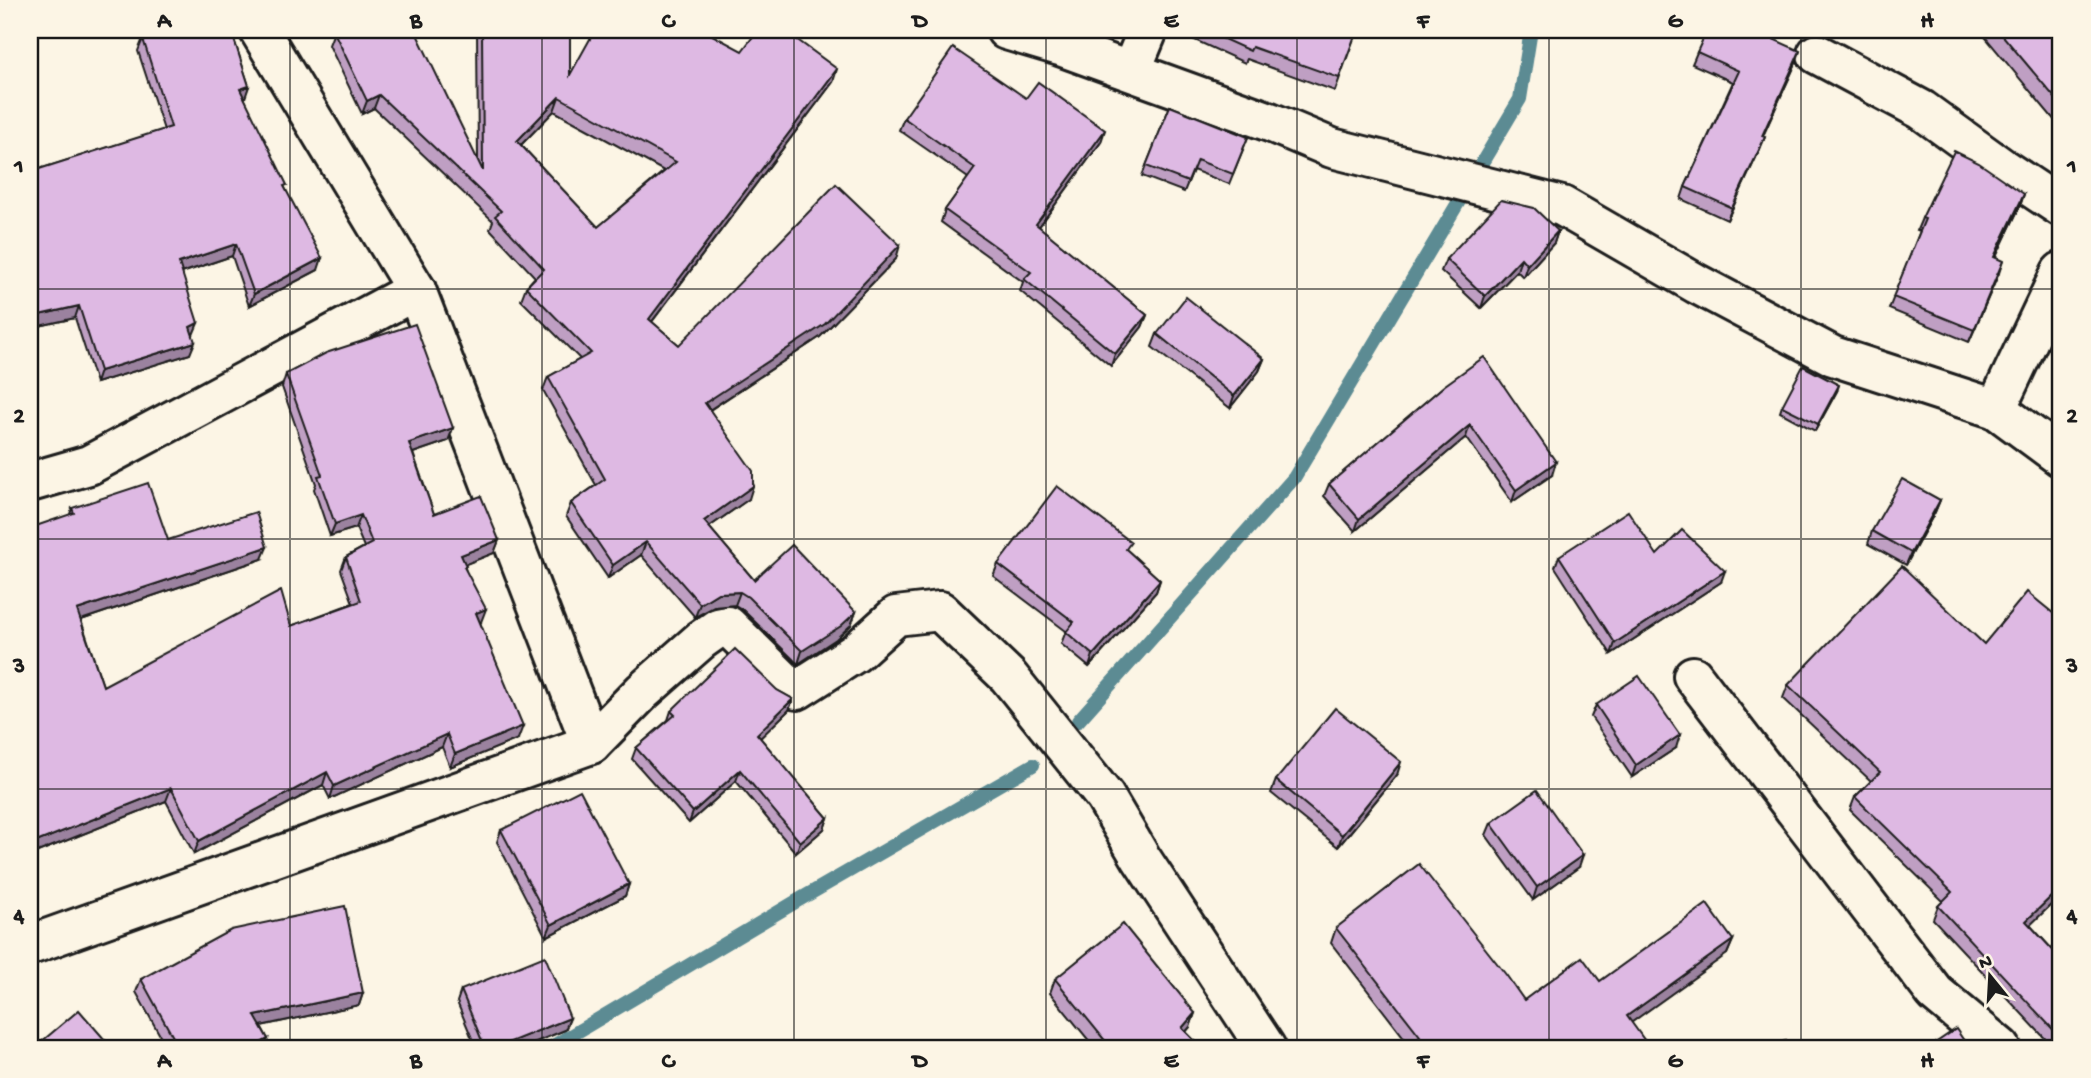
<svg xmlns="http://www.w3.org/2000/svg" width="2091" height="1078" viewBox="0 0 2091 1078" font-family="'Gochi Hand',sans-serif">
  <rect width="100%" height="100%" fill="#fcf5e5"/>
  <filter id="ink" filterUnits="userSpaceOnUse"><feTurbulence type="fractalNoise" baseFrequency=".0143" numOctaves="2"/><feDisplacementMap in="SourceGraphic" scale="14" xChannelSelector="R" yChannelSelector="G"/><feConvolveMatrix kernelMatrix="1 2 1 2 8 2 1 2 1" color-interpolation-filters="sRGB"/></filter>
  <g filter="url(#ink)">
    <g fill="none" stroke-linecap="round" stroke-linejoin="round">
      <!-- stream -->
      <g stroke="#5b8b93" stroke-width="14">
        <path d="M1078,721L1294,478L1520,99L1531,30"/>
        <path d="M550,1048L797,901L1033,765"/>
      </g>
      <defs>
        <g id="minor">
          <path d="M259,30L416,290L591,744"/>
          <path d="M1006,30L1060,46L1270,122L1332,148L1562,206L1697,284L1833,356L1996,409L2061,457"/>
          <path d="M1817,54L1922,110L2002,168L2061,207"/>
          <path d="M1131,71L1148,30"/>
          <path d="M1996,409L2061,272"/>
          <path d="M30,482L89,465L416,290"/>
          <path d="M1693,676L1935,993L2001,1048"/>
          <path d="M30,945L591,744L643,691L701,640L718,628L728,626L788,685L797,690L855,653L896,616L940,611L1008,676L1105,797L1141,858L1266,1048"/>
        </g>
      </defs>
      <!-- minor casing -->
      <use href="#minor" stroke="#1c1c1c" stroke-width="44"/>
      <!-- minor -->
      <use href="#minor" stroke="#fcf5e5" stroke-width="38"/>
    </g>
    <!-- wall -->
    <g fill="#bf9fc3" stroke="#1c1c1c" stroke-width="2" fill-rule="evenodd">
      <path d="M139,30H231L249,86L244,98L285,188L318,270L249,306L232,256L182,273L193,335L190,354L96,383L75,318L30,328V162L33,171L164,130L138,51L142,41Z"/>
      <path d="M477,30H570V75L742,51L833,82L652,322L679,345L896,259L820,337L710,410L749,499L709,527L754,580L856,612L851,625L836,639L798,664L743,610L735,605L714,607L695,617L641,555L608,578L566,516L571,503L596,485L543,390L548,377L580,359L521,300L526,287L535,277L490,229L493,221L374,108L362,114L329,45L334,32L478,161ZM554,111L664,171L598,227L521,145Z"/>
      <path d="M1173,30H1357L1335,91L1247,59L1245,63Z"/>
      <path d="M1981,30H2061V128L1981,32Z"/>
      <path d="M1697,52L1796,63L1763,136L1760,149L1727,220L1681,199L1685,187L1733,82L1692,64Z"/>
      <path d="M1026,98L1101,142L1039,227L1147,315L1142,327L1111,366L1020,291L1023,282L941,222L945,210L968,178L899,130L904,118Z"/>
      <path d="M1170,106L1248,137L1229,184L1193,170L1184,192L1142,176Z"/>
      <path d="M2024,194L2020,206L1995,258L1999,273L1969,342L1889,309L1920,231L1917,230L1922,218Z"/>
      <path d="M1558,231L1554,243L1523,277L1517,271L1481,308L1441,271L1446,259Z"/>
      <path d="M1157,334L1264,359L1259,371L1230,408L1152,347Z"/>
      <path d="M2061,335V363L2052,355L2058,339Z"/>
      <path d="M286,374L453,428L448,441L413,453L434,514L499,540L494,553L465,564V568L481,622H480L518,739L450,767L442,747L330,799L323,785L194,854L166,801L30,855L70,514L72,508L168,540L262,559L81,620L103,686L291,626L353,603L341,570L346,557L364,547L356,528L330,536L314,489L316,484L282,387Z"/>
      <path d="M1445,385L1552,475L1512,502L1466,437L1355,531L1324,496L1329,484Z"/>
      <path d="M1837,391L1815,431L1780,412L1782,406Z"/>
      <path d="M1940,500L1935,512L1906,565L1868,544L1872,531Z"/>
      <path d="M1128,551L1160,580L1156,592L1089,667L1061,644L1066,631L993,576L998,564Z"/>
      <path d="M1657,555L1721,582L1611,654L1555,567L1559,556Z"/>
      <path d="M2061,615V895L2030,925L2061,959V1048H2054L1933,919L1938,906L1943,901L1850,810L1855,797L1871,781L1783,698L1788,685L1984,644L2059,618Z"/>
      <path d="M777,690L793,699L789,710L760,738L828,818L824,829L796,853L736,781L689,823L632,759L636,748L668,720L671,711Z"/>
      <path d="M1596,705L1676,748L1632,777L1591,717Z"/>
      <path d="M1397,775L1338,847L1271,793L1276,780Z"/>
      <path d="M1491,823L1579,867L1533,900L1486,835Z"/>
      <path d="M501,830L629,884L625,896L546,937L497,842Z"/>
      <path d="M1336,928L1524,1000L1600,981L1733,940L1727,954L1409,1044L1331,943Z"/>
      <path d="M141,979L363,993L359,1005L261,1026L268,1039L264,1048H167L136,992Z"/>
      <path d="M1055,979L1195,1013L1190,1027L1186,1032L1202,1048H1095L1050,993Z"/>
      <path d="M461,990L570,1018L565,1030L521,1048H476L457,1002Z"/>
    </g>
    <!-- shaded-wall -->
    <g fill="#9b829f" stroke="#1c1c1c" stroke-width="2">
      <path d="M1800,51L1796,63L1757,148L1762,136Z"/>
      <path d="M837,69L833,82L644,332L649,319Z"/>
      <path d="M249,86L245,98L236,101L240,89Z"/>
      <path d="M379,95L374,108L362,114L367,101Z"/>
      <path d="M559,97L554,111L512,154L517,141Z"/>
      <path d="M1105,130L1101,142L1032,236L1036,224Z"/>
      <path d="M1765,137L1760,149L1727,220L1732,208Z"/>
      <path d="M2024,194L2020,206L1990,270L1994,257Z"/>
      <path d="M1558,231L1554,243L1523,277L1527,265Z"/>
      <path d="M236,244L232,256L175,275L179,263Z"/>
      <path d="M900,245L896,259L820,337L700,416L705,403Z"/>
      <path d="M322,258L318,270L249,306L254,294Z"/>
      <path d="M1521,258L1517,271L1481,308L1485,296Z"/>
      <path d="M2003,261L1999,273L1969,342L1974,330Z"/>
      <path d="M79,306L75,318L30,328V317Z"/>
      <path d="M1147,315L1142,327L1111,366L1115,354Z"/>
      <path d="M198,323L193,335L186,339L190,327Z"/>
      <path d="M195,342L190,354L96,383L100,371Z"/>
      <path d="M1264,359L1259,371L1230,408L1234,396Z"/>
      <path d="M1839,385L1837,391L1815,431L1818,424Z"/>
      <path d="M1470,425L1466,437L1355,531L1359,519Z"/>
      <path d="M453,428L448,441L404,456L409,443Z"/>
      <path d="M1556,462L1552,475L1512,502L1516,490Z"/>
      <path d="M753,486L749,499L699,534L704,521Z"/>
      <path d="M1940,500L1935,512L1906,565L1911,553Z"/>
      <path d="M361,515L356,528L330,536L335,524Z"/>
      <path d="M499,540L494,553L456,568L461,555Z"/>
      <path d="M646,542L641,555L608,578L613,565Z"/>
      <path d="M267,547L262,559L72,623L77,610Z"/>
      <path d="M1725,571L1721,582L1611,654L1615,643Z"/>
      <path d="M1160,580L1156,592L1089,667L1093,655Z"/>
      <path d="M740,592L735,605L714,607L695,617L700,604L718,593Z"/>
      <path d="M486,609L481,622L471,626L476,613Z"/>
      <path d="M856,612L851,625L836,639L798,664L802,651Z"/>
      <path d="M793,699L789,710L753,745L757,734Z"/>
      <path d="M523,726L518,739L450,767L455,754Z"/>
      <path d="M447,734L442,747L330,799L334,786Z"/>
      <path d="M1680,735L1676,748L1632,777L1636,765Z"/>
      <path d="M1401,762L1397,775L1338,847L1342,835Z"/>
      <path d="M740,770L736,781L689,823L693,812Z"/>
      <path d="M327,772L323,785L194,854L199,841Z"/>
      <path d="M171,788L166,801L30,855V857L31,844Z"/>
      <path d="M828,818L824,829L796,853L800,842Z"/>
      <path d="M1583,855L1579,867L1533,900L1537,887Z"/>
      <path d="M629,884L625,896L546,937L551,925Z"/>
      <path d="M2061,887V895L2021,934L2026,921Z"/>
      <path d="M1733,940L1727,954L1621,1030L1627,1016Z"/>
      <path d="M363,993L359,1005L251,1028L255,1016Z"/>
      <path d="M1195,1013L1190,1027L1177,1042L1182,1028Z"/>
      <path d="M570,1018L565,1030L521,1048H495Z"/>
      <path d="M268,1039L264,1048H256L257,1045Z"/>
    </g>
    <!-- building -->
    <g fill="#deb9e3" stroke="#1c1c1c" stroke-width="2" fill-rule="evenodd">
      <path d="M146,30H231L249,86L240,89L287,185L284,186L322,258L254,294L236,244L179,263L198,323L190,327L195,342L100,371L79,306L30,317V162L33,171L171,127L143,39L149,37Z"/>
      <path d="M338,30H415L483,171L482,30H570V75L595,30H703L742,51L758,30H784L837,69L649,319L679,345L836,184L900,245L825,324L705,403L753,471V486L704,521L754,580L792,545L856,612L841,626L802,651L748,597L740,592L718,593L700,604L646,542L613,565L571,503L605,479L548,377L591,353L526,287L544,269L495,216L501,211L379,95L367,101L334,32ZM559,97L676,162L598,227L517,141Z"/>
      <path d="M1204,30H1357L1339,78L1252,47L1250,51Z"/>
      <path d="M1707,30H1753L1800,51L1762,136L1765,137L1732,208L1685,187L1739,71L1697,52Z"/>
      <path d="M1998,30H2061V105Z"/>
      <path d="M953,48L1026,98L1038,82L1105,130L1036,224L1147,315L1115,354L1024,279L1031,272L945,210L975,168L904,118Z"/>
      <path d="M1170,106L1248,137L1233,174L1197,160L1188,182L1146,166Z"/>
      <path d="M1954,151L1979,163L2024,194L1994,257L2003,261L1974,330L1893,297L1925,219L1922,218Z"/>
      <path d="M1501,200L1534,208L1558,231L1527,265L1521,258L1485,296L1446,259Z"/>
      <path d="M1186,297L1264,359L1234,396L1157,334Z"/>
      <path d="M415,324L453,428L409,443L434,514L481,496L499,540L461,555L466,566L464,567L486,609L476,613L523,726L455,754L447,734L334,786L327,772L199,841L171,788L31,844L33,849L30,850V528L74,513L72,508L148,483L168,540L256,512L267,547L77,610L103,686L281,591L291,626L361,601L346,557L372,543L361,515L335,524L318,476L322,475L286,374L326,353Z"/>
      <path d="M1484,357L1556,462L1516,490L1470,425L1359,519L1329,484L1445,385Z"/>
      <path d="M1803,366L1839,385L1818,424L1782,406Z"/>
      <path d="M1902,479L1940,500L1911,553L1872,531Z"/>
      <path d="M1057,486L1131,542L1126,549L1160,580L1093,655L1066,632L1074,622L998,564Z"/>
      <path d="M1628,511L1657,555L1682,530L1725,571L1615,643L1559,556Z"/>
      <path d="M1902,566L1984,644L2027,592L2059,618L2061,615V887L2026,921L2061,959V1038L1938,906L1952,892L1855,797L1880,772L1788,685Z"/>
      <path d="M735,649L777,690L793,699L757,734L828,818L800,842L740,770L693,812L636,748L675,715L671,711Z"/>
      <path d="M1639,676L1680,735L1636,765L1596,705Z"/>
      <path d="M1335,708L1401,762L1342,835L1276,780Z"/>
      <path d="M580,790L629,884L551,925L501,830Z"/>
      <path d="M1537,790L1583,855L1537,887L1491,823Z"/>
      <path d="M1419,864L1507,976L1524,1000L1582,957L1600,981L1707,904L1733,940L1627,1016L1650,1048H1402L1420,1036L1336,928Z"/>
      <path d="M345,906L363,993L255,1016L268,1039L257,1045L259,1048H179L141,979L231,930Z"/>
      <path d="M1123,924L1195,1013L1182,1028L1202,1048H1111L1055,979Z"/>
      <path d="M545,956L570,1018L495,1048H485L461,990Z"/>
      <path d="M79,1010L112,1048H34Z"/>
      <path d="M1956,1029L1969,1048H1928Z"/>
      <path d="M1786,1040L1791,1048H1774Z"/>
      <path d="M707,1044L709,1048H700Z"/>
    </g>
  </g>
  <!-- grid -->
  <path fill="none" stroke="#1c1c1c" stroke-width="2" stroke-opacity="0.55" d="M290,30V1048M542,30V1048M794,30V1048M1046,30V1048M1297,30V1048M1549,30V1048M1801,30V1048M30,289H2061M30,539H2061M30,789H2061"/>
  <!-- margin -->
  <rect width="2091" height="1078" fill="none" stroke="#fcf5e5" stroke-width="77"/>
  <!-- north arrow -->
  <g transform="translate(1990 976) rotate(342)" stroke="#fcf5e5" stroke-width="5" paint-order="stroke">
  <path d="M0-5L12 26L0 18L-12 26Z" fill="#1c1c1c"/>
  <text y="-10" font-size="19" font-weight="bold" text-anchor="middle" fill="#1c1c1c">N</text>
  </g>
  <rect x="38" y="38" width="2014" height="1002" fill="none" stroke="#1c1c1c" stroke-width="2.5"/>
  <g font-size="23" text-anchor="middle" font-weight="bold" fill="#1c1c1c">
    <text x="164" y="27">A</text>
    <text x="416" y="27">B</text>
    <text x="668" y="27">C</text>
    <text x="920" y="27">D</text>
    <text x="1171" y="27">E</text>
    <text x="1423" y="27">F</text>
    <text x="1675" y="27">G</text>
    <text x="1927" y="27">H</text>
    <text x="19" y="172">1</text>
    <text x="2072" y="172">1</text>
    <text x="19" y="422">2</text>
    <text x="2072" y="422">2</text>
    <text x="19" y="672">3</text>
    <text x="2072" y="672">3</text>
    <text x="19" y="922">4</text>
    <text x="2072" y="922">4</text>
    <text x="164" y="1067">A</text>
    <text x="416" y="1067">B</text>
    <text x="668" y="1067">C</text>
    <text x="920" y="1067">D</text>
    <text x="1171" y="1067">E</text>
    <text x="1423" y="1067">F</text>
    <text x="1675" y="1067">G</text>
    <text x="1927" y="1067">H</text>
  </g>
</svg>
